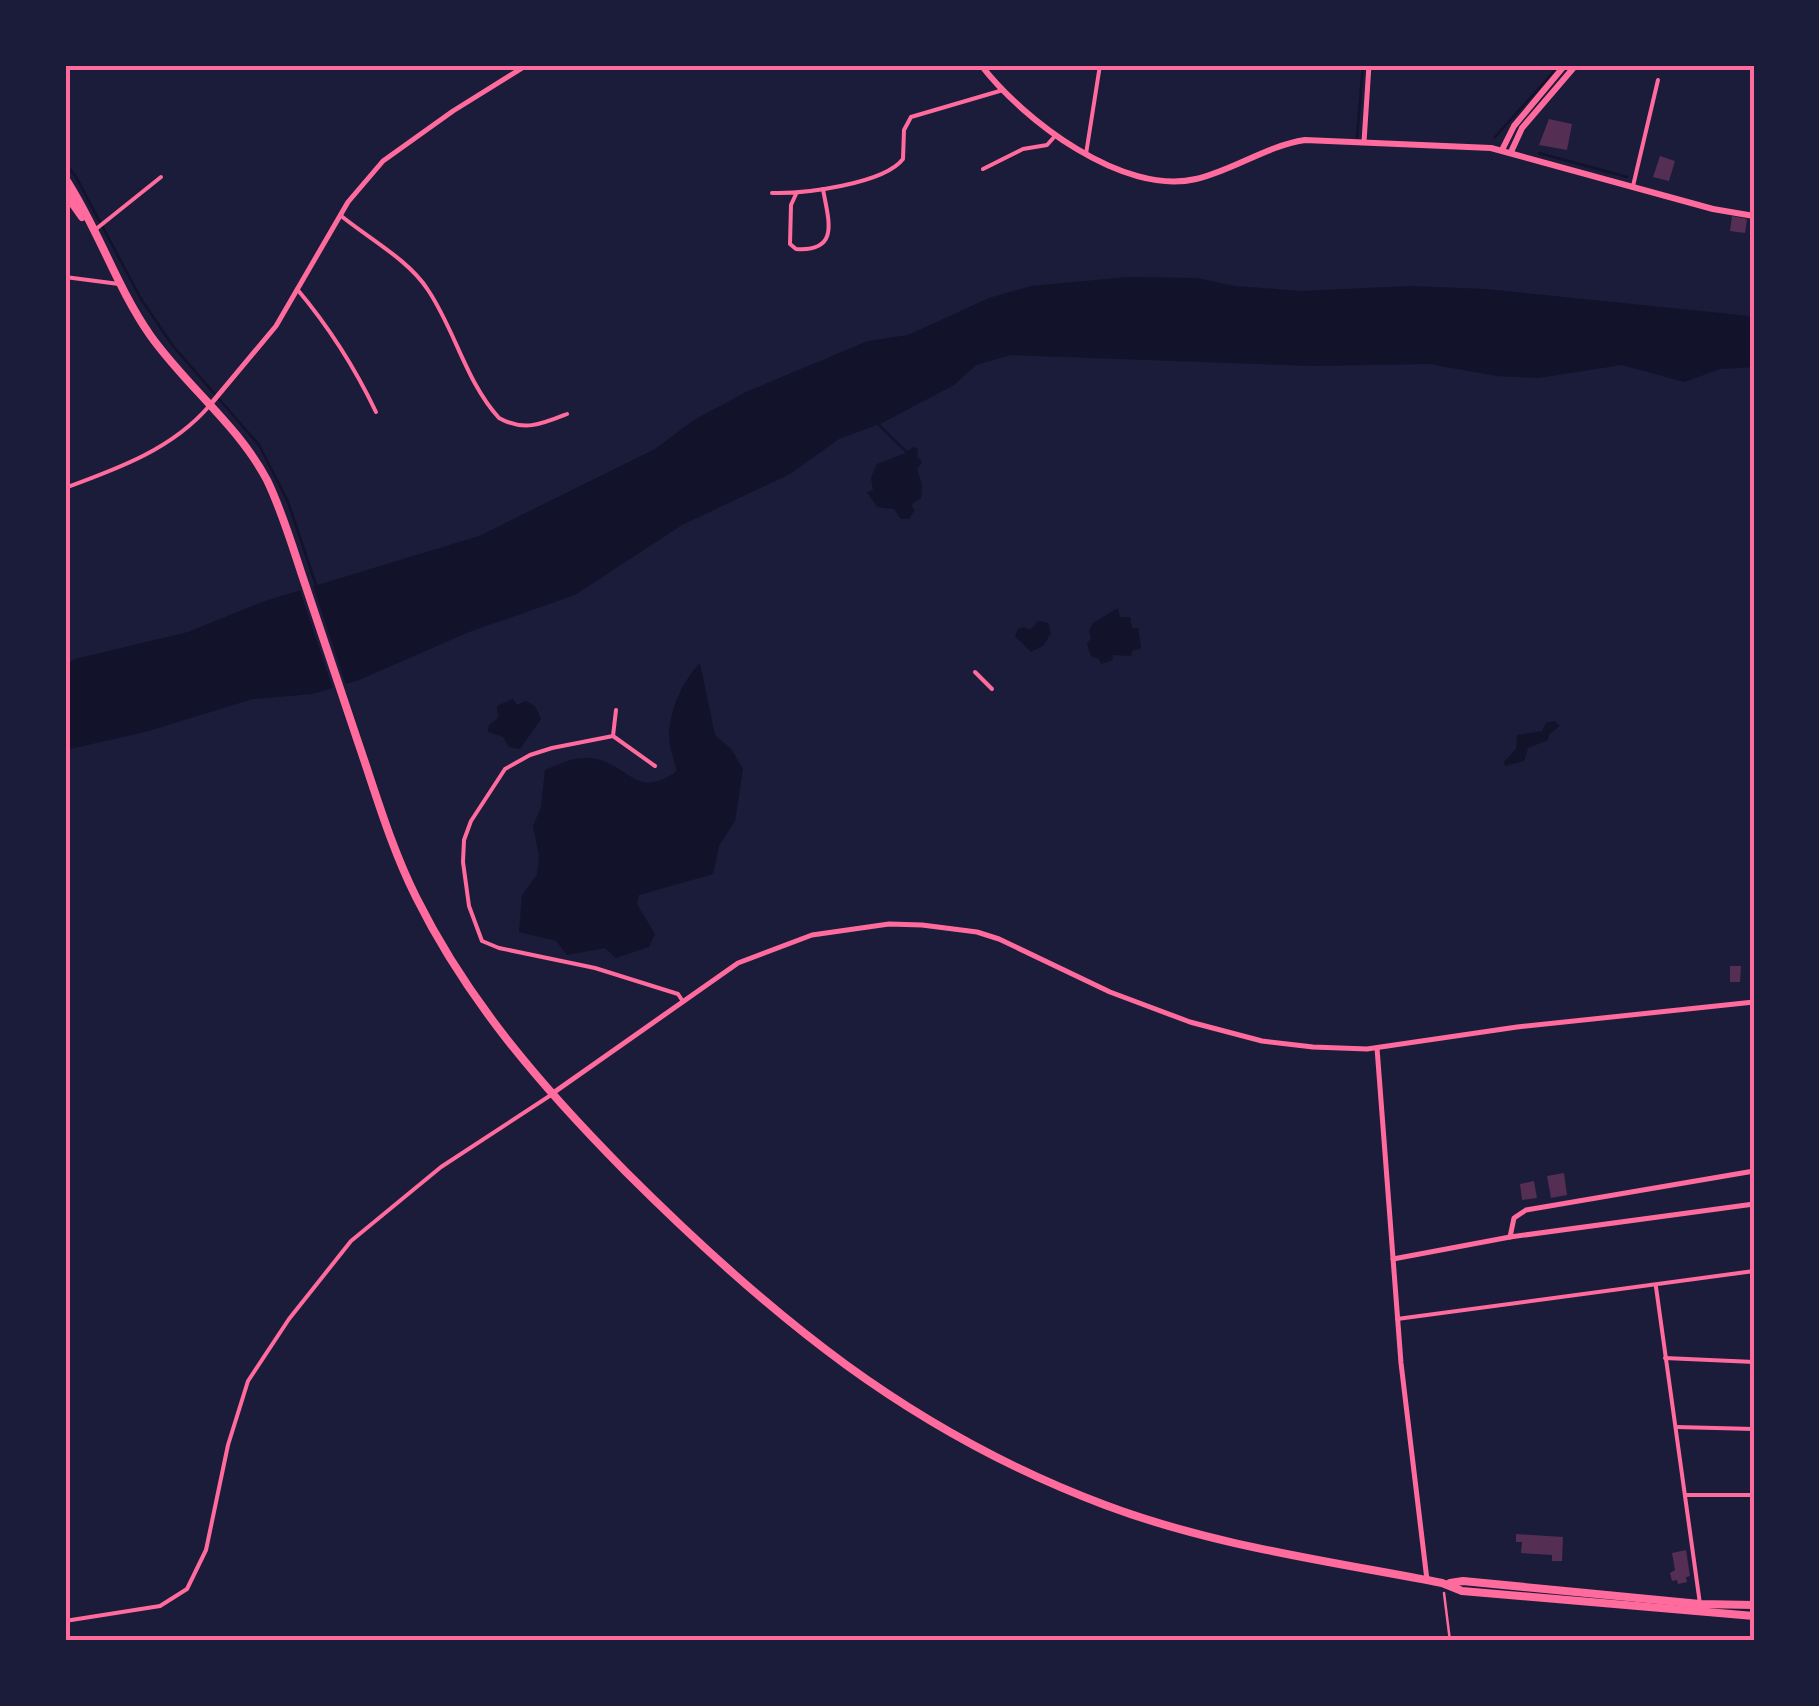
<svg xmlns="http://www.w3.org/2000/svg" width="1819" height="1706" viewBox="0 0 1819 1706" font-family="'DejaVu Sans',sans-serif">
  <rect width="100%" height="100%" fill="#1b1b3a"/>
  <!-- water -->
  <g fill="#12122b">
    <path d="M1128,277L1197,278L1235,286L1302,291L1410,286L1486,289L1740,315L1754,317V367L1720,369L1684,382L1622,365L1538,378L1497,376L1429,364L1313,366L1011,355L976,365L954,385L880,424L907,451L914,447L918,449L917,456L922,462L917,469L922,484L921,498L911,505L915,510L909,519H901L894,509L877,507L867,492L873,490L871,478L877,464L906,453L877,425L839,439L790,474L682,525L575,595L469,632L359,680L312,694L253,699L145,732L65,750V665L75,659L188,632L265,601L479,536L655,449L694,420L746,392L868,341L908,335L989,298L1031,286Z"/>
    <path d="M1118,608L1120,617H1130L1132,628H1138L1141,648L1132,651L1131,656L1112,655L1113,660L1101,664L1099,659L1091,656L1087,644L1091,638L1089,631L1093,623Z"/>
    <path d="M1038,621L1048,623L1051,633L1043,646L1031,652L1015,636L1018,629L1024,627L1030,630Z"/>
    <path d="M700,663L715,735L732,750L743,769L735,821L719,846L713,874L639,895L637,904L655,934L649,947L616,958L605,948L567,955L556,941L519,932L522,895L537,875L539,856L533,826L541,807L545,770C558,764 577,756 591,758C629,763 635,801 677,771C674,761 670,749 669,738C669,712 682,681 700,663Z"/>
    <path d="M513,699L517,705L526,701L535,706L541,719L520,749L509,747L503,737L488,732L489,725L498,718L497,706Z"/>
    <path d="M1554,721L1560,726L1549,734L1548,740L1528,748L1524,761L1505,766L1504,762L1516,749L1517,735L1542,731L1546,723Z"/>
  </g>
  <!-- pier -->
  <path fill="#1b1b3a" d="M312,582L347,688L334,692L298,585Z"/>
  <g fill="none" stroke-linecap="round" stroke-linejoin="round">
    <!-- stream -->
    <g stroke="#12122b" stroke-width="2.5">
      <path d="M1357,137L1363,65"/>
      <path d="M1495,137L1558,67"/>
      <path d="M1539,153L1627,177"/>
      <path d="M65,163L76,177L141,299L173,346L259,445L288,502L316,585"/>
    </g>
  </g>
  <!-- building -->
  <g fill="#542f53">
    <path d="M1549,119L1572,124L1567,150L1539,145Z"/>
    <path d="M1660,156L1675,161L1669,181L1653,177Z"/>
    <path d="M1732,216L1747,219L1745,233L1730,231Z"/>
    <path d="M1730,966H1741L1740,982H1730Z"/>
    <path d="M1564,1173L1567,1195L1551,1198L1547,1176Z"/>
    <path d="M1534,1181L1537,1198L1522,1200L1520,1184Z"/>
    <path d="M1516,1534L1563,1537L1562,1561H1552V1555L1521,1553L1522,1542H1516Z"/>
    <path d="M1686,1550L1690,1576L1686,1577L1687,1582L1678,1584L1677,1580L1672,1581L1670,1573L1675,1570L1672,1553Z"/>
  </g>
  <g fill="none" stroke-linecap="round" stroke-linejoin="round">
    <!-- path -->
    <path stroke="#ff6b9d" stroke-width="2.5" d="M1444,1593L1450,1641"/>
    <!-- minor -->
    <g stroke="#ff6b9d" stroke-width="4">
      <path d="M1086,154L1100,65"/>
      <path d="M983,169L1023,149L1047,145L1055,136"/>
      <path d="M1633,186L1658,80"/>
      <path d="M772,193C803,194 884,184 903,159L904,130L911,117L1003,90"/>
      <path d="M796,194L791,205L790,244L796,249C841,252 828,219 823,189"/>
      <path d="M340,215C368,238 409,260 428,290C455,330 466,382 499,418C524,432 542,424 567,414"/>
      <path d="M96,229L161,177"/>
      <path d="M65,277L119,284"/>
      <path d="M297,289C329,327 355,368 376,412"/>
      <path d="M65,488C117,469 173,449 210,405"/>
      <path d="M975,672L992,689"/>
      <path d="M616,710L613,736L552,748L530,755L505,769L471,821L464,840L463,862L469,906L482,941L499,948L595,968L678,994L682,1000"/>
      <path d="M613,736L655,766"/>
      <path d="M1656,1287L1700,1604"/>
      <path d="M1397,1319L1754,1271"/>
      <path d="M1665,1358L1754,1362"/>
      <path d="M1676,1427L1754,1429"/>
      <path d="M1685,1495H1754"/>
      <path d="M65,1621L160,1606L187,1589L206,1550L228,1445L248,1381L289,1319L351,1241L441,1167L551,1095"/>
    </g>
    <!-- tertiary -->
    <g stroke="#ff6b9d" stroke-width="5">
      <path d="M1364,142L1369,65"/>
      <path d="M210,405L276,326L348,202L383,161L453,111L527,65"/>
      <path d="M1377,1048L1401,1363L1427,1580"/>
      <path d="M553,1093L738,963L812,935L889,924L922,925L977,932L999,939L1110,992L1190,1022L1262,1041L1313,1047L1367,1049L1517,1027L1754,1002"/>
      <path d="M1510,1237L1514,1218L1526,1210L1754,1171"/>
      <path d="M1393,1259L1510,1237L1754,1204"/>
    </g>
    <!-- secondary -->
    <g stroke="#ff6b9d" stroke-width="6">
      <path d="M981,65C1023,120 1123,196 1196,179C1234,170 1266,146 1305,140L1491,148L1713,209L1754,216"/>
      <path d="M1502,150L1514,126L1565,65"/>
      <path d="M1511,152L1522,128L1576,65"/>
    </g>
    <!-- trunk -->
    <g stroke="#ff6b9d" stroke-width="8">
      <path d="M65,178C98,228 116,286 150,335C186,386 238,425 267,480C282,511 292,545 303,578C321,633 340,687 358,742C376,794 391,847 416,897C468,1002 543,1088 625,1171C770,1316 910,1432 1105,1505C1214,1546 1329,1561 1442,1583L1462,1591L1754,1616"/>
      <path d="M65,193L82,217"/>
      <path d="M1450,1583L1463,1581L1700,1604L1754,1605"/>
    </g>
  </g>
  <!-- border -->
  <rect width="1819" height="1706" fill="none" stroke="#1b1b3a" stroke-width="135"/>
  <rect x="68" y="68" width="1684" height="1570" fill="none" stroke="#ff6b9d" stroke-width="4"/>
</svg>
